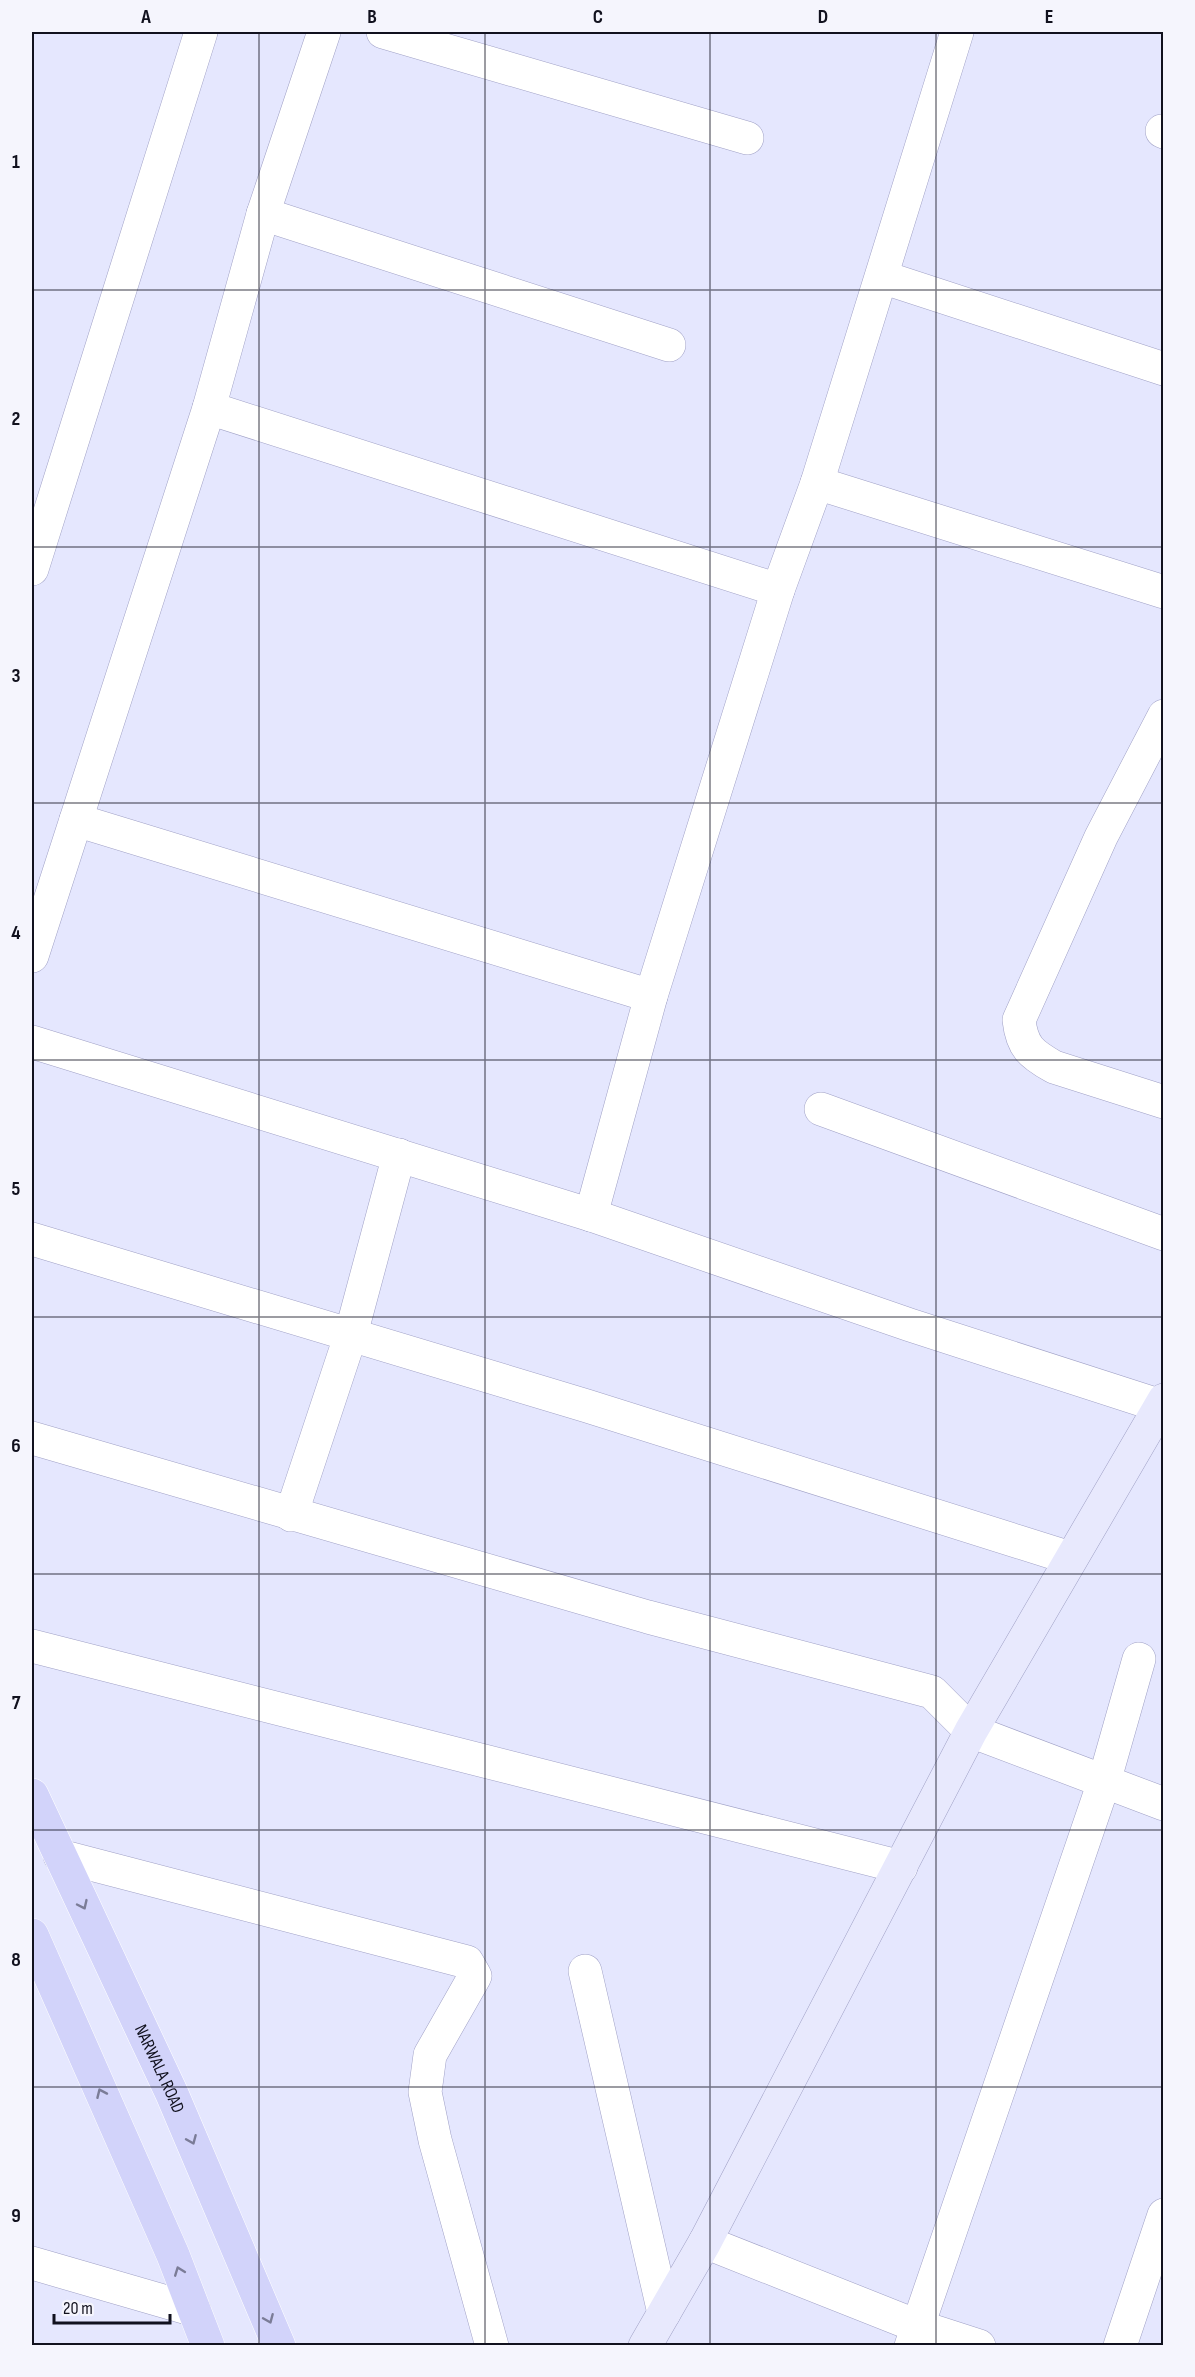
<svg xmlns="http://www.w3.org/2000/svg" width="1195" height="2377" viewBox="0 0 1195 2377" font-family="'Sofia Sans Condensed',sans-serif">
  <rect width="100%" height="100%" fill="#e5e7fe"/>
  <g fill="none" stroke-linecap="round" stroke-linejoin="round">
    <defs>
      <g id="minor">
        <path d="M383,32L747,138"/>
        <path d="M1162,131L1164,132"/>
        <path d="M263,214L669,345"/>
        <path d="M882,277L1164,369"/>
        <path d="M209,408L778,590"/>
        <path d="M817,483L1164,592"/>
        <path d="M32,569L201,32"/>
        <path d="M1164,716L1101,837L1019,1020C1022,1047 1031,1054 1054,1067L1164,1102"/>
        <path d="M76,820L651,996"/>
        <path d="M32,956L209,408L263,214L324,32"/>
        <path d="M32,1042L591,1215L910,1325L1164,1407"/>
        <path d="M821,1109L1164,1234"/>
        <path d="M591,1215L651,996L778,590L817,483L957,32"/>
        <path d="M32,1239L587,1406L1070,1558"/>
        <path d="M32,1438L648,1617L932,1692L971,1731L1164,1804"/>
        <path d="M291,1515L351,1334L399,1155"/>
        <path d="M32,1646L901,1867"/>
        <path d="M60,1856L467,1962L475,1976L430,2055L425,2092L435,2140L492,2346"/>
        <path d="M585,1971L664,2313"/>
        <path d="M705,2242L917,2326L979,2346"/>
        <path d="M32,2263L194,2310"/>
        <path d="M911,2346L1104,1782L1139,1659"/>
        <path d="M1120,2346L1164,2215"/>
      </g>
      <path id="secondary" d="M645,2346L705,2242L971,1731L1164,1400"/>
      <g id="primary">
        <path id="s1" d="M32,1795L172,2094L279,2346"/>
        <path d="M32,1935L173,2255L208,2346"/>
      </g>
    </defs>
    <!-- minor casing -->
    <use href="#minor" stroke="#a0a1c6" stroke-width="34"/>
    <!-- secondary casing -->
    <use href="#secondary" stroke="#a0a1c6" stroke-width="34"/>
    <!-- primary casing -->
    <use href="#primary" stroke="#fff" stroke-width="34"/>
    <!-- minor -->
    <use href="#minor" stroke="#fff" stroke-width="33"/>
    <!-- secondary -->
    <use href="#secondary" stroke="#e8e9fd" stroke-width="33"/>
    <!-- primary -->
    <use href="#primary" stroke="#d2d3fa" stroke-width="33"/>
  </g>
  <!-- one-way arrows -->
  <defs><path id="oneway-chevron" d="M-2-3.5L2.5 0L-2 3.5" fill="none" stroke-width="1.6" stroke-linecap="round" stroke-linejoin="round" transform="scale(1.5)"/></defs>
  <g stroke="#7b7c97">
    <use href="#oneway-chevron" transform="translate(83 1905) rotate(65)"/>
    <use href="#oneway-chevron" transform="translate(101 2093) rotate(-114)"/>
    <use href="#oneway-chevron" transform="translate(192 2140) rotate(67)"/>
    <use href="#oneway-chevron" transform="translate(179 2271) rotate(-111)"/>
    <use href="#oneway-chevron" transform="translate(269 2319) rotate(67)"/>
  </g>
  <!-- grid -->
  <path fill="none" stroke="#11111e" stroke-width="1.5" stroke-opacity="0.55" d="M259,32V2346M485,32V2346M710,32V2346M936,32V2346M32,290H1164M32,547H1164M32,803H1164M32,1060H1164M32,1317H1164M32,1574H1164M32,1830H1164M32,2087H1164"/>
  <g text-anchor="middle" stroke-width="4.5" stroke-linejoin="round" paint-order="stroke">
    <!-- street labels -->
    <g font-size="18" fill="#11111e" stroke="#f5f5fd">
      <text dy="6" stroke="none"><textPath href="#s1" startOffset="302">NARWALA ROAD</textPath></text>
    </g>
  </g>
  <!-- border -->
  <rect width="1195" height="2377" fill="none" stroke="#f5f5fd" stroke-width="66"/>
  <!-- scale -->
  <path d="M54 2314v9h116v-9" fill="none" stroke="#11111e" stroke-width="3"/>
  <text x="63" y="2314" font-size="18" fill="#11111e" stroke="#f5f5fd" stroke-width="4.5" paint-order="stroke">20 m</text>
  <rect x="33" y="33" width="1129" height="2311" fill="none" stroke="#11111e" stroke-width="2"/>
  <g font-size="20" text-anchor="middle" font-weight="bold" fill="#11111e">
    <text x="146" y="23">A</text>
    <text x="372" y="23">B</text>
    <text x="598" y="23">C</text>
    <text x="823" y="23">D</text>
    <text x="1049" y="23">E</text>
    <text x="16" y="168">1</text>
    <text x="16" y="425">2</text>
    <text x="16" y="682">3</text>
    <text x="16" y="939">4</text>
    <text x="16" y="1195">5</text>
    <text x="16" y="1452">6</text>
    <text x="16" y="1709">7</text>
    <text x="16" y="1966">8</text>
    <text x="16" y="2222">9</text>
  </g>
</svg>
